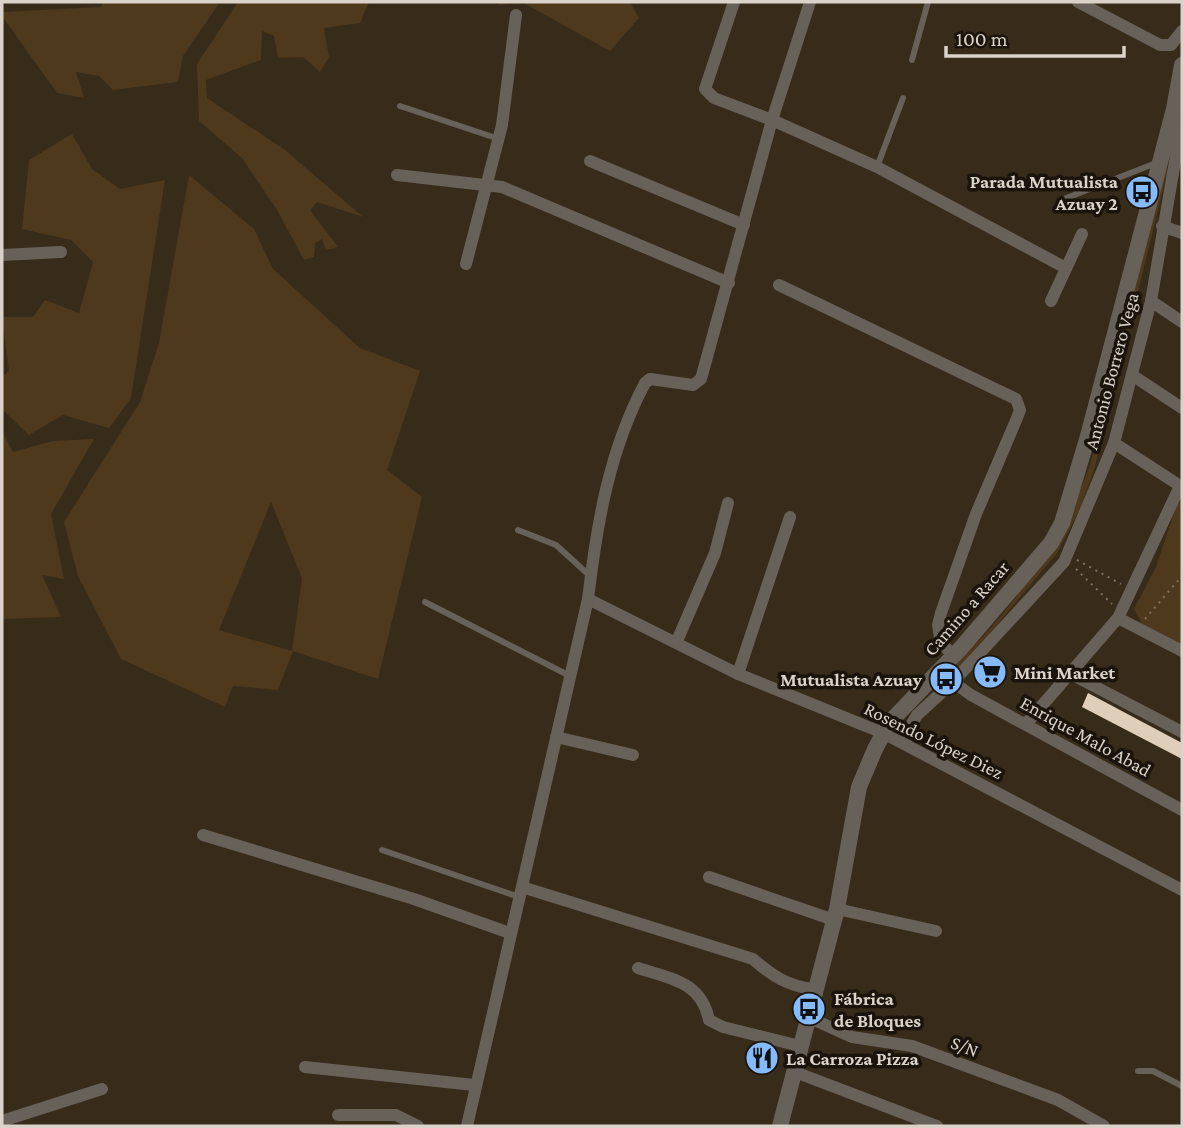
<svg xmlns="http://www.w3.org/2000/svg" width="1184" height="1128" viewBox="0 0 1184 1128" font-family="'Crimson Pro',serif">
  <rect width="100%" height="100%" fill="#372b1a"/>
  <!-- green -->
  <g fill="#4e391c" fill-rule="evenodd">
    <path d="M103,2H220L183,56L178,82L113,90L99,76L76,72L84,98L57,93L2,16V12L101,7Z"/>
    <path d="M238,2H369L360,23L324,28L329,57L320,72L303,57L278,58L274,36L262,31L261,60L206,80L207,98L285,150L363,217L317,202L310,210L338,247L326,250L322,239L315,243L314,257L304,260L277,210L242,158L199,121L197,64Z"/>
    <path d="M498,2H630L639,18L610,51L522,2L499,5Z"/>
    <path d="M72,134L92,169L120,189L165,180L131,398L109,428L63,415L29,435L2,409V377L9,371L2,317H33L45,300L79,313L93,262L71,240L22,229L29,160Z"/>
    <path d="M1165,168L1168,169L1095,467L1080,509L1057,553L950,681C952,663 974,647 985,634C1029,586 1068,526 1090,465Z"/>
    <path d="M189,175L254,229L273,269L360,348L420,371L387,470L422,497L378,679L293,651L278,690L233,686L225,707L121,659L78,576L64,522L140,402L159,343ZM271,502L302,578L292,651L219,630Z"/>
    <path d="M2,431L13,452L53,441L94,439L51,514L64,579L42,575L61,617L2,619Z"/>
    <path d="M1182,500V645L1143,625L1134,609L1156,567L1176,507Z"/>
  </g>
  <!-- building -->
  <path fill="#dfceba" d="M1088,693L1182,743V759L1082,707Z"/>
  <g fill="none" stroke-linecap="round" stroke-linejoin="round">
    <!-- path -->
    <g stroke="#7c7264" stroke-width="2" stroke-dasharray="2 5" stroke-linecap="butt">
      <path d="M1077,560L1121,584"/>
      <path d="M1076,569L1112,604"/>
      <path d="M1145,619L1182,576"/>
    </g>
    <!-- service -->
    <g stroke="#686159" stroke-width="6">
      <path d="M912,60L928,2"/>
      <path d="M400,106L499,139"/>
      <path d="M877,167L903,98"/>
      <path d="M1064,199L1156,163"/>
      <path d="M518,530L556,545L589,575"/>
      <path d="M425,602L570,676"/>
      <path d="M382,850L519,897"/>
      <path d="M1138,1071H1153L1182,1086"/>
    </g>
    <!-- minor -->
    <g stroke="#686159" stroke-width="12">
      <path d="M810,2L772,120L877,167L1064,267"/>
      <path d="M1078,2L1160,45H1171L1182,31"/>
      <path d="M590,161L744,225"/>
      <path d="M397,175L502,187L729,283"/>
      <path d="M1162,226L1182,233"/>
      <path d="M2,255L61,252"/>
      <path d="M466,264L502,125L516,15"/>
      <path d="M779,285L1016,399L1020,410L1017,418L976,514L941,613L938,625L941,644L954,655"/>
      <path d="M1051,301L1082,234"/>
      <path d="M1151,301L1182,322"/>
      <path d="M1132,375L1182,408"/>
      <path d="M1114,443L1182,487"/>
      <path d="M588,599L738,674L883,733L1182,890"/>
      <path d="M1118,618L1182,651"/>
      <path d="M677,641L715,553L728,503"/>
      <path d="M1069,673L1182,732"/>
      <path d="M738,674L790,517"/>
      <path d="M953,682L1064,562L1114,443L1151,301L1177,150L1175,117"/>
      <path d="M1026,724L1118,618L1180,486"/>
      <path d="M556,737L633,755"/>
      <path d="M906,744L904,738L917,715L953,682L971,695L1182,810"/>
      <path d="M203,835L414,899L510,933"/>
      <path d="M709,877L834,920"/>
      <path d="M522,887L753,959C772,976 788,986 813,989"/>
      <path d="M837,909L936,931"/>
      <path d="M638,968C671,979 701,981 709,1020L723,1027L800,1046"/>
      <path d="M808,1017L852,1037L912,1046L1058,1100L1104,1126"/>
      <path d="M305,1067L474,1085"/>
      <path d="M795,1072L937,1126"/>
      <path d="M338,1115H396L418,1126"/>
      <path d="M2,1121L102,1089"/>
      <path d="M467,1126L588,599C597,523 609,451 645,383L650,379L693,385L701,379L772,120L714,98L705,89L734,2"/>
    </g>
    <!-- tertiary -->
    <path stroke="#686159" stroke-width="16" d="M780,1126L837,909L859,787L875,749L889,723L961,648L1051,543L1062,523L1088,436L1174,109L1182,65"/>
  </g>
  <!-- icons -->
  <defs>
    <symbol id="bus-disc" viewBox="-11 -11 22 22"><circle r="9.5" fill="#86bbfb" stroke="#1a140d"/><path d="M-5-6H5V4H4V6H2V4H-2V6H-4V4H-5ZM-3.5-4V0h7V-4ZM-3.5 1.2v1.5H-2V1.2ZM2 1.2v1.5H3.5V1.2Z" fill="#111"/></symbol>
    <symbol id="supermarket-disc" viewBox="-11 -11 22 22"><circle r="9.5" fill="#86bbfb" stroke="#1a140d"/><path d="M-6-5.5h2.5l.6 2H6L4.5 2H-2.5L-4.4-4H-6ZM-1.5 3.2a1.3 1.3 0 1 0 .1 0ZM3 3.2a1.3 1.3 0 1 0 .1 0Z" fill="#111"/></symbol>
    <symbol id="restaurant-disc" viewBox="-11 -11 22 22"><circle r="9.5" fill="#86bbfb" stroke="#1a140d"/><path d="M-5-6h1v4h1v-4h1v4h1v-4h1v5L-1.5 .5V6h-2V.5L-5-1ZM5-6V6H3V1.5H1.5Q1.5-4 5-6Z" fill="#111"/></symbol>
  </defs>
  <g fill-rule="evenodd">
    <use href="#bus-disc" x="1123" y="173" width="38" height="38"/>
    <use href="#supermarket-disc" x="971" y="653" width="38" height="38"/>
    <use href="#bus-disc" x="927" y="660" width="38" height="38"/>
    <use href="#bus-disc" x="790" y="990" width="38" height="38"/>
    <use href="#restaurant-disc" x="743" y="1039" width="38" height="38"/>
  </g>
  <g text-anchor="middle" stroke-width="7" stroke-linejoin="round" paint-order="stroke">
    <!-- poi labels -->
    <g font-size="19" font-weight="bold" fill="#dbd3c9" stroke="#1a140d" text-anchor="start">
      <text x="1118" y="188" text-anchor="end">Parada Mutualista<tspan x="1118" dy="22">Azuay 2</tspan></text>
      <text x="1014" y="679">Mini Market</text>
      <text x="922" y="686" text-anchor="end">Mutualista Azuay</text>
      <text x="834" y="1005">Fábrica<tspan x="834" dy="22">de Bloques</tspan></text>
      <text x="786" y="1065">La Carroza Pizza</text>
    </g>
    <!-- street labels -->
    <g font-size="19" fill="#dbd3c9" stroke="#1a140d">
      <text transform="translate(1111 371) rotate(-75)" y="7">Antonio Borrero Vega</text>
      <text transform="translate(966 608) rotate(-49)" y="7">Camino a Racar</text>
      <text transform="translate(1086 736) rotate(29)" y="7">Enrique Malo Abad</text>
      <text transform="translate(934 740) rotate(26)" y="7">Rosendo López Diez</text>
      <text transform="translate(965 1046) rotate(21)" y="7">S/N</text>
    </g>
  </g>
  <!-- border -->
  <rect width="1184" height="1128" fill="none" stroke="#dbd3c9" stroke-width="7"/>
  <!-- scale -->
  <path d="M946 46v10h178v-10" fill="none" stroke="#dbd3c9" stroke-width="3.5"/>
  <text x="956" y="46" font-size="21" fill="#dbd3c9" stroke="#1a140d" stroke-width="5" paint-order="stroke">100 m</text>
</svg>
